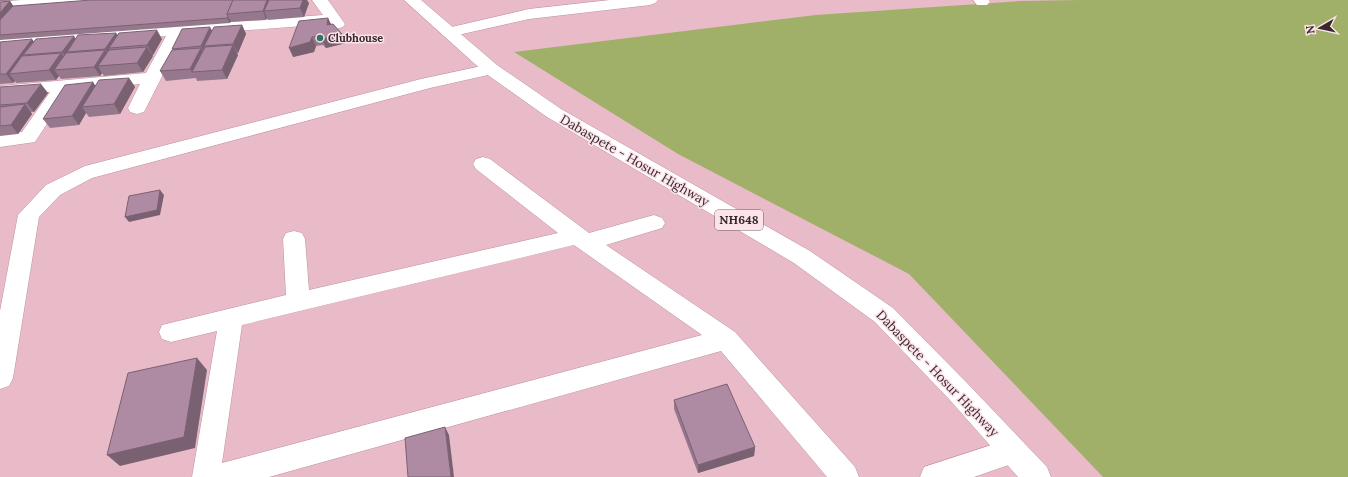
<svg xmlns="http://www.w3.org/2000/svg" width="1348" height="477" viewBox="0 0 1348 477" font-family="Lora,serif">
  <rect width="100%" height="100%" fill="#e9bbc9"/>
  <!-- green -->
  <path fill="#a1b069" d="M1080,0H1348V477H1103L909,274L678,154L514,52L816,15L1020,1Z"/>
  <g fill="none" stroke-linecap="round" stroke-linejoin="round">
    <defs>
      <g id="street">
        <path d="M17,0H85L82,3L77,5L0,11V1Z"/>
        <path d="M312,0H328L345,24L343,27L337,29L331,27L329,24L183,35L144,112L137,114L130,112L128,108L140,84L69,90L35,142L0,147V135L22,132L50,92L0,96V86L146,73L166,36L0,49V39L323,15Z"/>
        <path d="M610,0H658L655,3L650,5L529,19L449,37L443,35L441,32L443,29L529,9Z"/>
        <path d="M973,0H989L990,2L987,5H977Z"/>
        <path d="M491,64L497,65L500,69L497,73L430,88L92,178L60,195L39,217L13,378L9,386L0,389V311L18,215L46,185L85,166L421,79Z"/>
        <path d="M483,157L490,159L589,233L654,215L662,218L665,223L662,228L606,245L735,332L855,467L859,477H827L721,351L269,477H192L217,331L171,342L162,339L159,332L162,325L286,295L283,239L286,233L294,231L302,233L305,239L309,290L558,233L476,169L473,164L476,159ZM574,245L702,335L222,463L242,325Z"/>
        <path d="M1013,438L1023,442L1027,451L1023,460L974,477H920L924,467Z"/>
      </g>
      <path id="highway" d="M404,0H421L497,65L561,109L810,251L893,308L967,383L1047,467L1051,477H1018L949,399L875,322L794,263L547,117L485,73Z"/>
    </defs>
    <!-- street casing -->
    <use href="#street" stroke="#bd929f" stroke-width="1"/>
    <!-- highway casing -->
    <use href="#highway" stroke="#bd929f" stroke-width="1"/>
    <!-- street -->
    <use href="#street" fill="#fff" fill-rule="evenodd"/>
    <!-- highway -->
    <use href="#highway" fill="#fff" fill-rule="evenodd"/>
  </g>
  <!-- wall -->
  <g fill="#96788c">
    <path d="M0,0H22L0,1Z"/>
    <path d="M10,1L13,6L309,3L304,17L268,20L267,18L266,20L231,22V21L230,23L0,40V2Z"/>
    <path d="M328,18L331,24L346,43L326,48L323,45L316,46L314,52L293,57Z"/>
    <path d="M242,25L246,34L238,53H237L238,55L227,79L197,81L196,78L166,81L160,71L173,50L172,49L212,31Z"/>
    <path d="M116,33L118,35L162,39L153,55H152L153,56L143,72L104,76L102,73L100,76L61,79L59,76L56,80L16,83L15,81L13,83L0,84V42L34,41L76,39Z"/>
    <path d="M129,78L135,87L120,114L89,117L86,113L79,125L50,128L43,119L93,82L95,86Z"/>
    <path d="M0,87L48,93L34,112H31L32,114L18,134L0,136Z"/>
    <path d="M674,400L755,447L754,456L698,473L674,409Z"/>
  </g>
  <!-- shaded-wall -->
  <g fill="#7a6172">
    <path d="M267,0H270L264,11L267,18L266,20L263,11Z"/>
    <path d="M303,0H307L309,3L304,17L300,8Z"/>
    <path d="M10,1L16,10L0,22V13Z"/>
    <path d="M228,17L231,21L230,23L227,18Z"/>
    <path d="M328,18L332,27L327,25Z"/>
    <path d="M242,25L246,34L238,53L233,44Z"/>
    <path d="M210,27L215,36L204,46L207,52L206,56L201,46Z"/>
    <path d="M157,30L162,39L153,55L147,45Z"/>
    <path d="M116,33L121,42L109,48L113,54L111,58L105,49Z"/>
    <path d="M342,34L346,43L326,48L322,39Z"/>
    <path d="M74,36L80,45L67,52L71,58L68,61L62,52Z"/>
    <path d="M312,37L316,46L314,52L293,57L289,48Z"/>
    <path d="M32,39L39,48L23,55L28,62L9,74L15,81L13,83L6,74Z"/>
    <path d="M233,45L238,55L227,79L222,70Z"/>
    <path d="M147,47L153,56L143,72L137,63Z"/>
    <path d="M201,48L206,57L192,72L196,78L190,69Z"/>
    <path d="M105,50L111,59L98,66L102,73L100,76L94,67Z"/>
    <path d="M61,53L68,62L54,70L59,76L56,80L49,70Z"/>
    <path d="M129,78L135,87L120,114L114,104Z"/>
    <path d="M93,82L99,92L82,107L86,113L79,125L72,116Z"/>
    <path d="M41,84L48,93L34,112L27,103Z"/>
    <path d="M25,104L32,114L18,134L11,125Z"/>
    <path d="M160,190L164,195L160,215L129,222L125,217Z"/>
    <path d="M197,358L207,370L195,448L120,466L107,455Z"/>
    <path d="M445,427L449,435L454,477H451Z"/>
    <path d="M755,447L754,456L698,473V465Z"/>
  </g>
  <!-- building -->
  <g fill="#af8ba3" stroke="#7a6172">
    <path d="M91,0H233L227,14L228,17L227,18L0,35V20L13,6Z"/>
    <path d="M233,0H267L263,11L227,14Z"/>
    <path d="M269,0H303L300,8L264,11Z"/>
    <path d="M10,1L0,13V2Z"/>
    <path d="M328,18L327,25L333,24L342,34L322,39L319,36L312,37L310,42L289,48L299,21Z"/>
    <path d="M242,25L233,44L204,46L214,27Z"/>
    <path d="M210,27L201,46L172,49L182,29Z"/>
    <path d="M157,30L147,45L109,48L119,33Z"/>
    <path d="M116,33L105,49L67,52L78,35Z"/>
    <path d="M74,36L62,52L23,55L36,39Z"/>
    <path d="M32,39L6,74H0V42Z"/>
    <path d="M233,45L222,70L192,72L205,47Z"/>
    <path d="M147,47L137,63L98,66L109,50Z"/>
    <path d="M201,48L190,69L160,71L172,50Z"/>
    <path d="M105,50L94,67L54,70L66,53Z"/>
    <path d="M61,53L49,70L9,74L22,56Z"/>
    <path d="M129,78L114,104L82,107L99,80Z"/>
    <path d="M93,82L72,116L43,119L65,85Z"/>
    <path d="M41,84L27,103L0,105V87Z"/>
    <path d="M25,104L11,125L0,126V107Z"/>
    <path d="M160,190L157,210L125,217L129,196Z"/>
    <path d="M197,358L184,437L107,455L128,373Z"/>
    <path d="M727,384L755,447L698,465L674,400Z"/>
    <path d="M445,427L451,477H408L405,438Z"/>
  </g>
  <!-- markers -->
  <circle fill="#307467" stroke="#fbe3ea" stroke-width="1.5" cx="320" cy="38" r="4"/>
  <g text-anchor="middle" stroke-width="3" stroke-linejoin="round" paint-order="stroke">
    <!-- far-poi labels -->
    <g font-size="11" font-weight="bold" fill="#38272c" stroke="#fbe3ea" text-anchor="start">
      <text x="328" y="42">Clubhouse</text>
    </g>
    <!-- shield labels -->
    <rect fill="#fbe3ea" stroke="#725f65" stroke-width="1" x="715" y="210" width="48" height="20" rx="3"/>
    <g font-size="12" font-weight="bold" fill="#38272c">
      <text x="739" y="224">NH648</text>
    </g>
    <!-- street labels -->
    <g font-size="13" fill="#38272c" stroke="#fbe3ea">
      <text transform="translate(635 160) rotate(30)" y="5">Dabaspete - Hosur Highway</text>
      <text transform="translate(938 373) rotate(46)" y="5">Dabaspete - Hosur Highway</text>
    </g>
  </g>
  <!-- north arrow -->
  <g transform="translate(1320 28) rotate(261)" stroke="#fbe3ea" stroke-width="3" paint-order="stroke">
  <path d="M0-3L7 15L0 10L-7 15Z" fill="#38272c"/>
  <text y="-6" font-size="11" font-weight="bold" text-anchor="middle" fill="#38272c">N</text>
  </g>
</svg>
